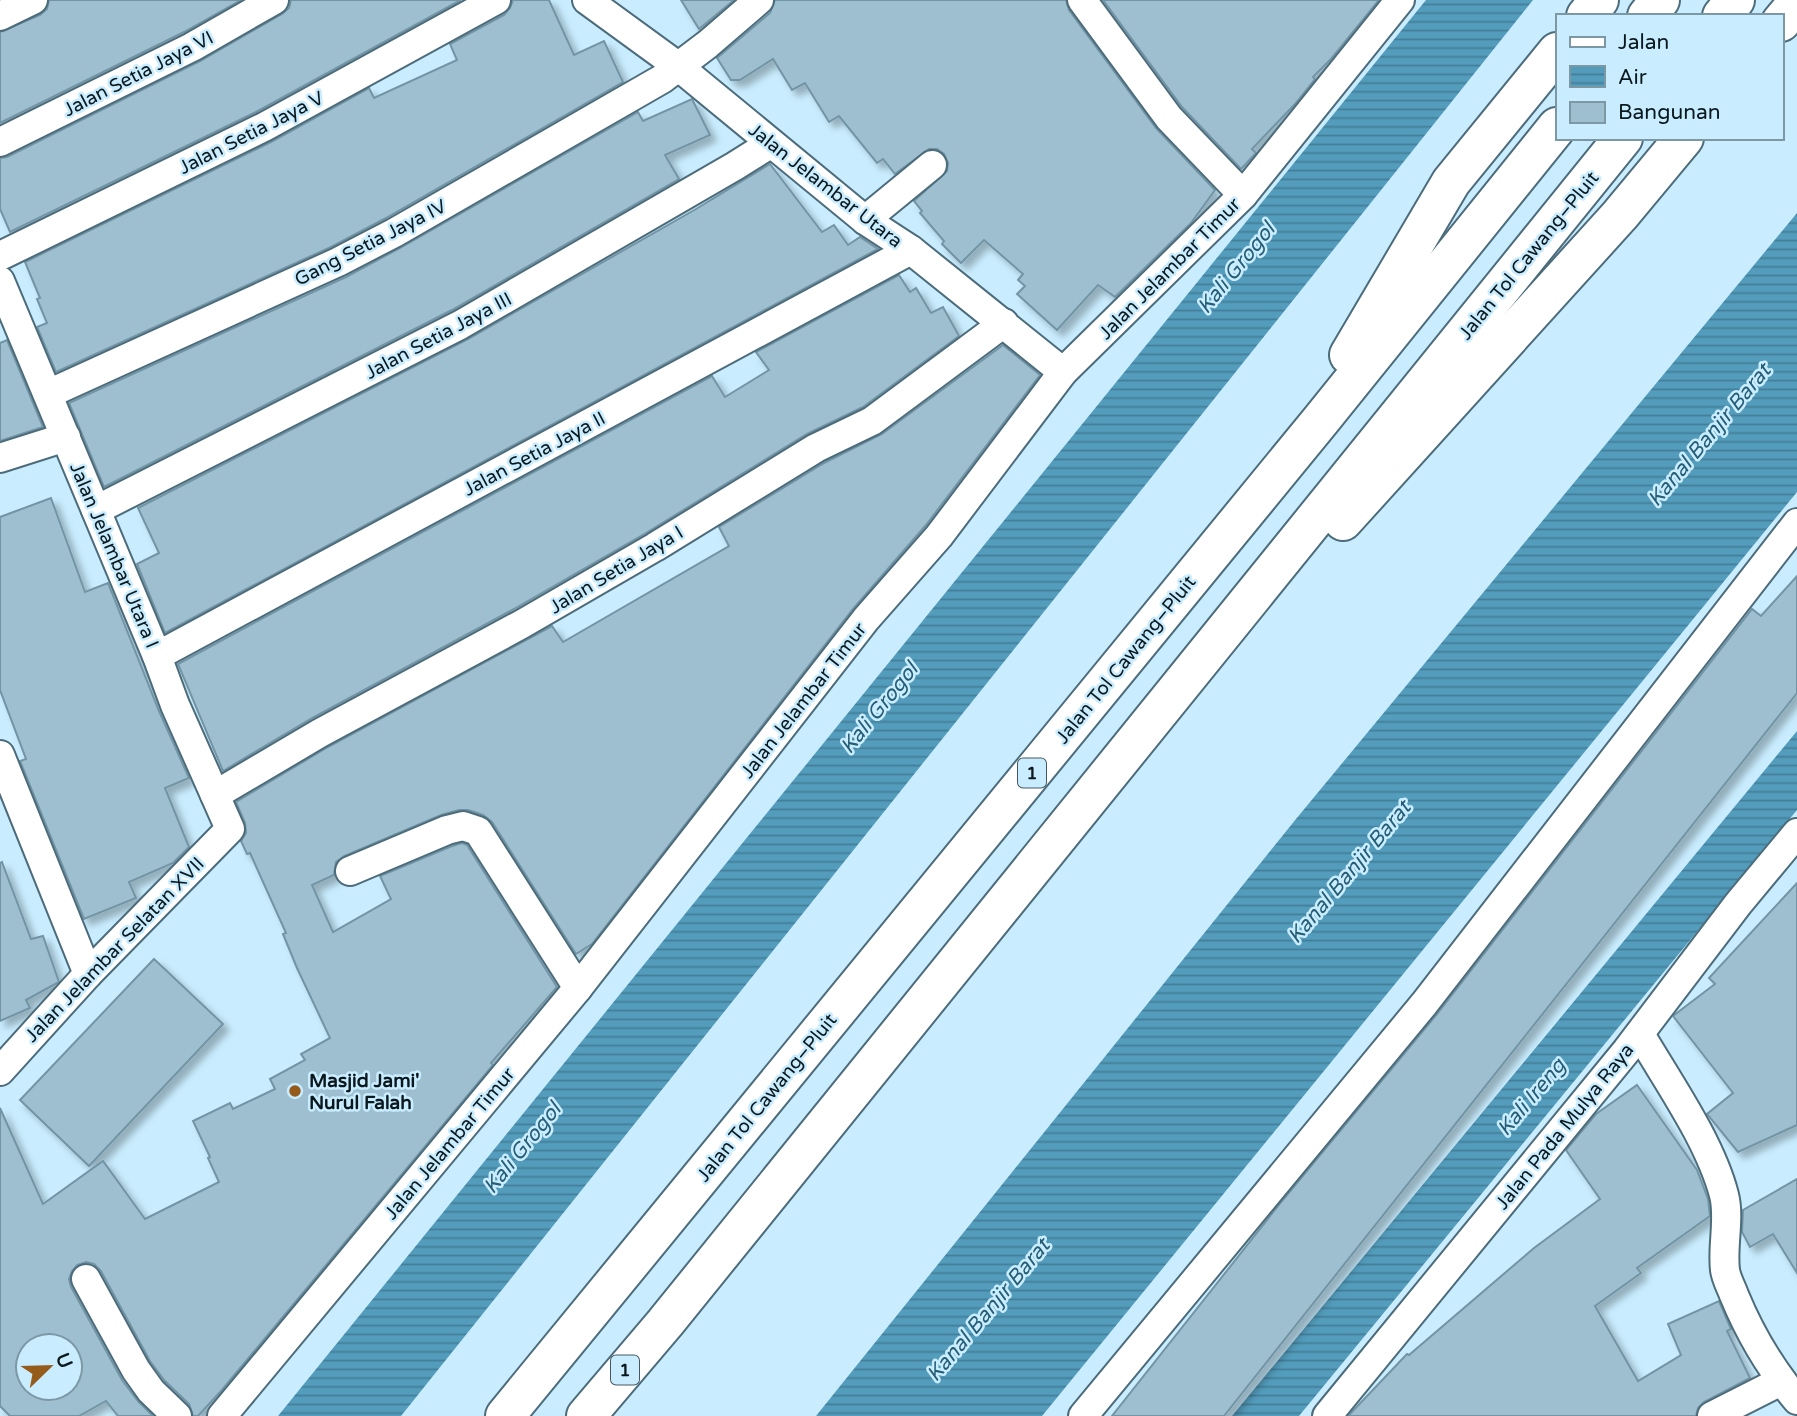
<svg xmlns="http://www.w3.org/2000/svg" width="1797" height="1416" viewBox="0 0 1797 1416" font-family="'Varela Round',sans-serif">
  <defs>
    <pattern id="water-rules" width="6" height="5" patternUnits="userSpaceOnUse" patternTransform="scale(1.75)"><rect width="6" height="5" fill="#539cbc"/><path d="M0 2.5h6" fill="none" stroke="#437e98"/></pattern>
    <filter id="shadow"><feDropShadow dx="6" dy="6" stdDeviation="3.5" flood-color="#0004"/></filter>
  </defs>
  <rect width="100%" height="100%" fill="#c9edff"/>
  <!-- water -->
  <g fill="url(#water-rules)">
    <path d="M1426,0H1533L401,1416H278Z"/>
    <path d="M1797,213V492L1042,1416H816L1296,819Z"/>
    <path d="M1797,731V810L1299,1416H1232Z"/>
  </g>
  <!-- building -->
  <g fill="#9dbfd0" stroke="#7294a4" stroke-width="2" fill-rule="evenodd" filter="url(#shadow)">
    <path d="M49,0H241L184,32L0,123V32L40,15L47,9Z"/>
    <path d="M291,0H461L256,112L10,232L0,209V158L7,157L200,61L282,14L289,8Z"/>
    <path d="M513,0H549L574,55L604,41L623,82L386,218L331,247L56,372L37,327L47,323L37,299L40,298L25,262L271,142L369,88L374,98L457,60L450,44L504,15L510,8Z"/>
    <path d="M681,0H734L699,29Z"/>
    <path d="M775,0H1066L1069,10L1156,128L1215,190L1191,223L1115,297L1098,285L1057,330L1017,294L1025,286L1018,280L1023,274L984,240L961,263L942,244L944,241L920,213L922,211L914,201L947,171L948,163L944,154L937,149H929L895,174L883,159L877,163L839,116L829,122L805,83L792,90L773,59L740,80H731L717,58L770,13Z"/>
    <path d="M1103,0H1379L1331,59L1313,77L1315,79L1295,104L1252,149L1256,153L1241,169L1182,107Z"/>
    <path d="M692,99L710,135L665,155L679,179L452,310L104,487L69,403L346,277L402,247L638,112L643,121Z"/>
    <path d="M770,164L822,232L834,225L848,245L860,237L878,249L165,633L137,564L159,553L138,508L468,339L696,209Z"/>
    <path d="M899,275L910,292L916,288L931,313L943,307L959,336L863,407L807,434L646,533L514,609L312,718L223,771L178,664L712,376L725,397L769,370L756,352Z"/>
    <path d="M7,340L43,427L0,441V343Z"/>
    <path d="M1003,345L1040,375L926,525L853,609L592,944L576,954L492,822L483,815L468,810H459L441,815L344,856L336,862L334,875L312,885L333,932L391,899L380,876L452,846L462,843L467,845L557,987L491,1063L493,1065L221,1391L198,1416H193L189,1404L164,1380L150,1361L101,1271L94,1264L86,1262L77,1265L72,1271L69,1279L71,1287L122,1380L138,1401L153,1416H118L106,1401L79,1416H10L0,1406V1108L43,1204L103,1161L145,1219L219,1182L208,1158L210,1157L193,1121L230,1103L233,1109L275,1089L270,1079L305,1060L301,1054L330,1038L297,968L283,934L286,933L250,853L247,854L241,841L246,833L245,823L236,802L328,747L552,626L563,642L729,546L719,527L824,463L882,434ZM28,1346H70V1388H28Z"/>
    <path d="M51,498L85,592L108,583L159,711L189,778L165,788L189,847L173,863L129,882L136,898L84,919L20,761L26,759L0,690V517Z"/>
    <path d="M1797,576V693L1224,1416H1112L1282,1201L1437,1014L1752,609L1761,616Z"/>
    <path d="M2,862L31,939L43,936L59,982L26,1000L30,1008L0,1021V863Z"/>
    <path d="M1797,883V1125L1738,1152L1707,1114L1733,1093L1673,1016L1715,984L1709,978Z"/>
    <path d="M154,959L223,1024L89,1166L20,1100Z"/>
    <path d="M1637,1085L1697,1170L1708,1199L1710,1216L1637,1268L1641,1273L1595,1306L1638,1381L1681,1355L1668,1324L1719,1301L1731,1329L1727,1331L1750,1378L1704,1402L1698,1408L1696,1416H1348L1407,1354L1409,1355L1534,1248L1600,1199L1566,1150L1596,1114Z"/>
    <path d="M1797,1179V1273L1773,1234L1750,1247L1742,1232L1743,1210Z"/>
  </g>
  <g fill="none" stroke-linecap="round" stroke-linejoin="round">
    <defs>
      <g id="minor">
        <path d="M587,0L679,67L865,220L911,250L1063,372"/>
        <path d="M1082,0L1169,118L1243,195"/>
        <path d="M0,16L33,0"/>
        <path d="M0,142L192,47L274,0"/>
        <path d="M865,220L932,165"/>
        <path d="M0,256L264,127L496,0"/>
        <path d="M0,281L157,656L175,705L230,829L88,974L0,1071"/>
        <path d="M48,394L338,262L394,233L662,79L708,44L759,0"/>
        <path d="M0,458L66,437"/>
        <path d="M96,510L460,325L735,166L770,144"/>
        <path d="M157,656L911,250"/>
        <path d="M0,755L88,974"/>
        <path d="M215,795L320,733L522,624L655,547L816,448L872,421L1004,323"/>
        <path d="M350,871L447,830L463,826L478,831L578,988"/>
        <path d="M1640,1034C1668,1082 1710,1141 1724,1195C1730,1218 1722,1246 1725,1270C1726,1278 1731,1287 1734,1295C1750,1334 1770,1368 1797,1400"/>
        <path d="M86,1279L136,1370L151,1391L177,1416"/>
        <path d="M222,1416L578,988L866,619L939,536L1063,372L1243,195L1400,0"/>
        <path d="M1083,1416L1424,1004L1797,523"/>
        <path d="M1327,1416L1627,1050L1738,904L1797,833"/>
        <path d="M1712,1416L1781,1381"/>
      </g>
      <g id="highway">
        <path d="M1586,16L1599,0"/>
        <path d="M1647,16L1660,0"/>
        <path d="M1722,16L1735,0"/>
        <path d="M1781,22L1797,3"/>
        <path d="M1349,355L1451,182L1557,52"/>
        <path d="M1343,521L1620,215L1684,138"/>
        <path d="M505,1416L1321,420L1557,127"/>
        <path d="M586,1416L665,1323L1623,138"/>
      </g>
    </defs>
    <!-- minor casing -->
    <use href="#minor" stroke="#4c6c7b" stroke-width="32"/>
    <!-- highway casing -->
    <use href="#highway" stroke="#4c6c7b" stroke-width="42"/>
    <!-- minor -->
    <use href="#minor" stroke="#fff" stroke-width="28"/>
    <!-- highway -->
    <use href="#highway" stroke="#fff" stroke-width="38"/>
  </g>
  <!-- markers -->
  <circle fill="#955b1a" stroke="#c9edff" stroke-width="2.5" cx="295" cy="1091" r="7"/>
  <g text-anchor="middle" stroke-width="5" stroke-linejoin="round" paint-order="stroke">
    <!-- shield labels -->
    <g fill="#c9edff" stroke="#445862" stroke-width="2">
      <rect x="1018" y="758.5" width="28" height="29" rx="5"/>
      <rect x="611" y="1355.5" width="28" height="29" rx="5"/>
    </g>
    <g font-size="18" font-weight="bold" fill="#0b181e">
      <text x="1032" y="779">1</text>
      <text x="625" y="1376">1</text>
    </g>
    <!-- street labels -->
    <g font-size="19" fill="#0b181e" stroke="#c9edff">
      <text transform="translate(138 73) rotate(-27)" y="7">Jalan Setia Jaya VI</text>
      <text transform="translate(251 132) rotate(-27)" y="7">Jalan Setia Jaya V</text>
      <text transform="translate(826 185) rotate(38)" y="7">Jalan Jelambar Utara</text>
      <text transform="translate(370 242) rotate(-27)" y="7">Gang Setia Jaya IV</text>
      <text transform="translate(1528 255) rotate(-51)" y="7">Jalan Tol Cawang–Pluit</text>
      <text transform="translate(1169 268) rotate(-45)" y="7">Jalan Jelambar Timur</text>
      <text transform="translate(438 335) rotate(-28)" y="7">Jalan Setia Jaya III</text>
      <text transform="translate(534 453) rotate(-28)" y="7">Jalan Setia Jaya II</text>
      <text transform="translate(115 555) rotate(67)" y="7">Jalan Jelambar Utara I</text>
      <text transform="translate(616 569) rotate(-31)" y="7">Jalan Setia Jaya I</text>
      <text transform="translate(1125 659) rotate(-51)" y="7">Jalan Tol Cawang–Pluit</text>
      <text transform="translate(803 700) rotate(-52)" y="7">Jalan Jelambar Timur</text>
      <text transform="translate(114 949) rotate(-46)" y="7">Jalan Jelambar Selatan XVII</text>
      <text transform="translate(766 1097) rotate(-51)" y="7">Jalan Tol Cawang–Pluit</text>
      <text transform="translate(1564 1126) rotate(-51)" y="7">Jalan Pada Mulya Raya</text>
      <text transform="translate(449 1143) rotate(-50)" y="7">Jalan Jelambar Timur</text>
    </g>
    <!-- poi labels -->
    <g font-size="19" font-weight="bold" fill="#0b181e" stroke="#c9edff" text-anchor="start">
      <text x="309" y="1087">Masjid Jami'<tspan x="309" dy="22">Nurul Falah</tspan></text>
    </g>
    <!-- water labels -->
    <g font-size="21" font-style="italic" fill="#245d75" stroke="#c9edff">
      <text transform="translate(1236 268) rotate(-51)" y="7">Kali Grogol</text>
      <text transform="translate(1709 435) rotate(-50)" y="7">Kanal Banjir Barat</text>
      <text transform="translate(879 708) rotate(-51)" y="7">Kali Grogol</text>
      <text transform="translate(1349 872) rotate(-50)" y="7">Kanal Banjir Barat</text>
      <text transform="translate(1531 1097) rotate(-50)" y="7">Kali Ireng</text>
      <text transform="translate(522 1148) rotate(-51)" y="7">Kali Grogol</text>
      <text transform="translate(988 1310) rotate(-50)" y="7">Kanal Banjir Barat</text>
    </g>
  </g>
  <!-- legend -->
  <rect x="1556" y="14" width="228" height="126" fill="#c9edff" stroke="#7d98a5" stroke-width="2"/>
  <rect x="1570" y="37" width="35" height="10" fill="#ffffff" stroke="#7d98a5" stroke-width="2"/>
  <text x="1618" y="49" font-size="21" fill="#0b181e">Jalan</text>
  <rect x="1570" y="66" width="35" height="21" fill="url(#water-rules)" stroke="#7d98a5" stroke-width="2"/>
  <text x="1618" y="84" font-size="21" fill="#0b181e">Air</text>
  <rect x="1570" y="102" width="35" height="21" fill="#9dbfd0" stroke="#7d98a5" stroke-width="2"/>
  <text x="1618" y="119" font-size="21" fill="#0b181e">Bangunan</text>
  <!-- north arrow -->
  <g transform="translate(49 1367) rotate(67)"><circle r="33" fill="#c9edff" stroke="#7d98a5" stroke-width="2"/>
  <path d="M0-5L12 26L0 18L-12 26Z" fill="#955b1a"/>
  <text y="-10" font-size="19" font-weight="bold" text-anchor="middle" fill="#0b181e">U</text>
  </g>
</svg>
